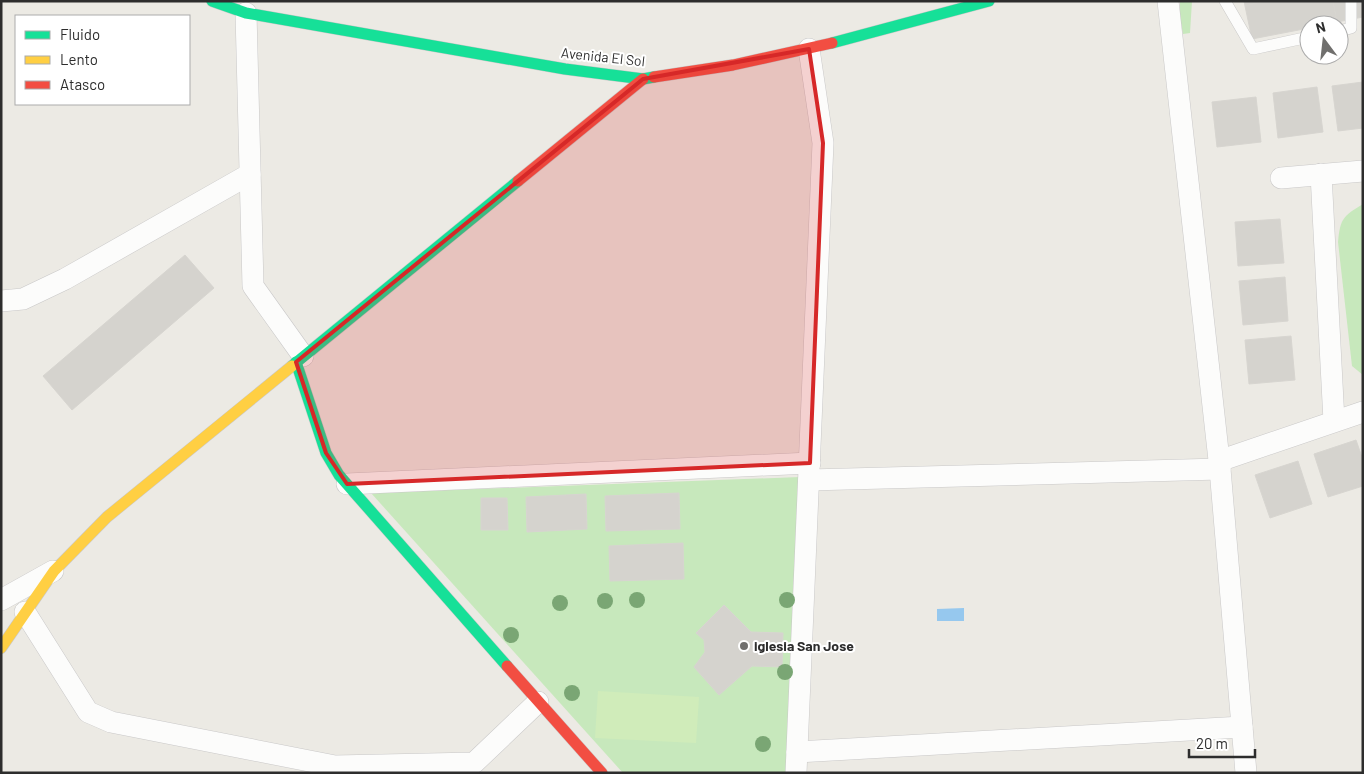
<svg xmlns="http://www.w3.org/2000/svg" width="1364" height="774" viewBox="0 0 1364 774" font-family="Barlow,sans-serif">
  <rect width="100%" height="100%" fill="#eceae4"/>
  <!-- green -->
  <g fill="#c7e8bc">
    <path d="M1180,1H1192L1190,33L1183,34L1180,18Z"/>
    <path d="M1363,204V375L1352,366L1338,242C1340,219 1343,216 1363,204Z"/>
    <path d="M800,477L788,773H623L371,493Z"/>
  </g>
  <!-- pitch -->
  <path fill="#d0ecba" d="M598,691L699,697L696,743L595,738Z"/>
  <!-- water -->
  <path fill="#96c8ee" d="M964,608V621H937V609Z"/>
  <!-- building -->
  <g fill="#d5d3ce" stroke="#d7d5d0">
    <path d="M1244,1H1265L1245,6Z"/>
    <path d="M1265,1H1333L1337,23L1325,25H1309V28L1252,39L1245,6Z"/>
    <path d="M1333,1H1363V17L1337,22Z"/>
    <path d="M1363,82V128L1338,131L1332,86Z"/>
    <path d="M1317,87L1323,132L1278,138L1273,93Z"/>
    <path d="M1256,97L1261,142L1217,147L1212,102Z"/>
    <path d="M1280,219L1284,263L1238,266L1235,222Z"/>
    <path d="M185,255L214,288L72,410L43,376Z"/>
    <path d="M1285,277L1288,321L1243,325L1239,281Z"/>
    <path d="M1291,336L1295,380L1249,384L1245,340Z"/>
    <path d="M1356,440L1363,460V486L1328,497L1314,454Z"/>
    <path d="M1298,461L1312,504L1270,518L1255,475Z"/>
    <path d="M679,493L680,529L606,531L605,496Z"/>
    <path d="M586,494L587,529L527,532L526,497Z"/>
    <path d="M481,498H507L508,530H481Z"/>
    <path d="M683,543L684,579L610,581L609,546Z"/>
    <path d="M724,605L751,632L783,633L782,667L752,666L719,695L694,667L705,652L704,640L696,633Z"/>
  </g>
  <g fill="none" stroke-linecap="round" stroke-linejoin="round">
    <defs>
      <g id="lane">
        <path d="M1225,1L1253,49L1309,37"/>
        <path d="M1339,31L1351,28V1"/>
      </g>
      <g id="street">
        <path d="M1168,1L1220,469L1246,773"/>
        <path d="M246,13L253,286L303,356"/>
        <path d="M1321,174L1334,421"/>
        <path d="M1281,178L1363,171"/>
        <path d="M1,301L23,299L65,279L250,174"/>
        <path d="M1219,461L1363,412"/>
        <path d="M809,480L1220,469"/>
        <path d="M347,484L810,463"/>
        <path d="M1,600L53,571"/>
        <path d="M25,612L88,712L111,722L335,766L474,763L538,702"/>
        <path d="M797,752L1242,727"/>
        <path d="M796,773L823,143L809,49"/>
      </g>
      <g id="fast">
        <path d="M212,1L246,13L565,69L643,79L654,77"/>
        <path d="M832,43L989,1"/>
        <path d="M296,362L326,453L339,475L507,666"/>
        <path d="M292,366L518,181"/>
      </g>
      <path id="slow" d="M1,648L54,571L107,517L292,366"/>
      <g id="jam">
        <path d="M654,77L733,65L832,43"/>
        <path d="M518,181L643,79"/>
        <path d="M507,666L602,773"/>
      </g>
    </defs>
    <!-- lane casing -->
    <use href="#lane" stroke="#c9c8c8" stroke-width="12"/>
    <!-- street casing -->
    <use href="#street" stroke="#c9c8c8" stroke-width="22"/>
    <!-- fast casing -->
    <use href="#fast" stroke="#c9c8c8" stroke-width="12"/>
    <!-- slow casing -->
    <use href="#slow" stroke="#c9c8c8" stroke-width="12"/>
    <!-- jam casing -->
    <use href="#jam" stroke="#c9c8c8" stroke-width="12"/>
    <!-- lane -->
    <use href="#lane" stroke="#fcfcfb" stroke-width="11"/>
    <!-- street -->
    <use href="#street" stroke="#fcfcfb" stroke-width="21"/>
    <!-- fast -->
    <use href="#fast" stroke="#16e098" stroke-width="11"/>
    <!-- slow -->
    <use href="#slow" stroke="#ffcf43" stroke-width="11"/>
    <!-- jam -->
    <use href="#jam" stroke="#f24e42" stroke-width="11"/>
  </g>
  <!-- trees -->
  <g fill="#7aa674">
    <circle cx="637" cy="600" r="8"/>
    <circle cx="787" cy="600" r="8"/>
    <circle cx="605" cy="601" r="8"/>
    <circle cx="560" cy="603" r="8"/>
    <circle cx="511" cy="635" r="8"/>
    <circle cx="785" cy="672" r="8"/>
    <circle cx="572" cy="693" r="8"/>
    <circle cx="763" cy="744" r="8"/>
  </g>
  <!-- marked area -->
  <path fill="#d62828" fill-opacity="0.2" stroke="#d62828" stroke-width="4" stroke-linejoin="round" d="M809,49L823,143L810,463L347,484L326,453L296,362L643,79Z"/>
  <!-- markers -->
  <circle fill="#706f6d" stroke="#fff" stroke-width="2" cx="744" cy="646" r="5"/>
  <g text-anchor="middle" stroke-width="4" stroke-linejoin="round" paint-order="stroke">
    <!-- street labels -->
    <g font-size="14" fill="#2d2d2d" stroke="#fff">
      <text transform="translate(603 57) rotate(6)" y="5">Avenida El Sol</text>
    </g>
    <!-- poi labels -->
    <g font-size="14" font-weight="bold" fill="#2d2d2d" stroke="#fff" text-anchor="start">
      <text x="754" y="651">iglesia San Jose</text>
    </g>
  </g>
  <!-- border -->
  <rect width="1364" height="774" fill="none" stroke="#2d2d2d" stroke-width="5"/>
  <!-- legend -->
  <rect x="15" y="15" width="175" height="90" fill="#ffffff" stroke="#ababab"/>
  <rect x="25" y="31" width="25" height="8" fill="#16e098" stroke="#ababab"/>
  <text x="60" y="40" font-size="15" fill="#2d2d2d">Fluido</text>
  <rect x="25" y="56" width="25" height="8" fill="#ffcf43" stroke="#ababab"/>
  <text x="60" y="65" font-size="15" fill="#2d2d2d">Lento</text>
  <rect x="25" y="81" width="25" height="8" fill="#f24e42" stroke="#ababab"/>
  <text x="60" y="90" font-size="15" fill="#2d2d2d">Atasco</text>
  <!-- north arrow -->
  <g transform="translate(1324 40) rotate(345)"><circle r="24" fill="#ffffff" stroke="#ababab"/>
  <path d="M0-4L9 19L0 12L-9 19Z" fill="#706f6d"/>
  <text y="-8" font-size="14" font-weight="bold" text-anchor="middle" fill="#2d2d2d">N</text>
  </g>
  <!-- scale -->
  <path d="M1189 749v8h66v-8" fill="none" stroke="#2d2d2d" stroke-width="2.5"/>
  <text x="1196" y="749" font-size="15" fill="#2d2d2d" stroke="#ffffff" stroke-width="4" paint-order="stroke">20 m</text>
</svg>
